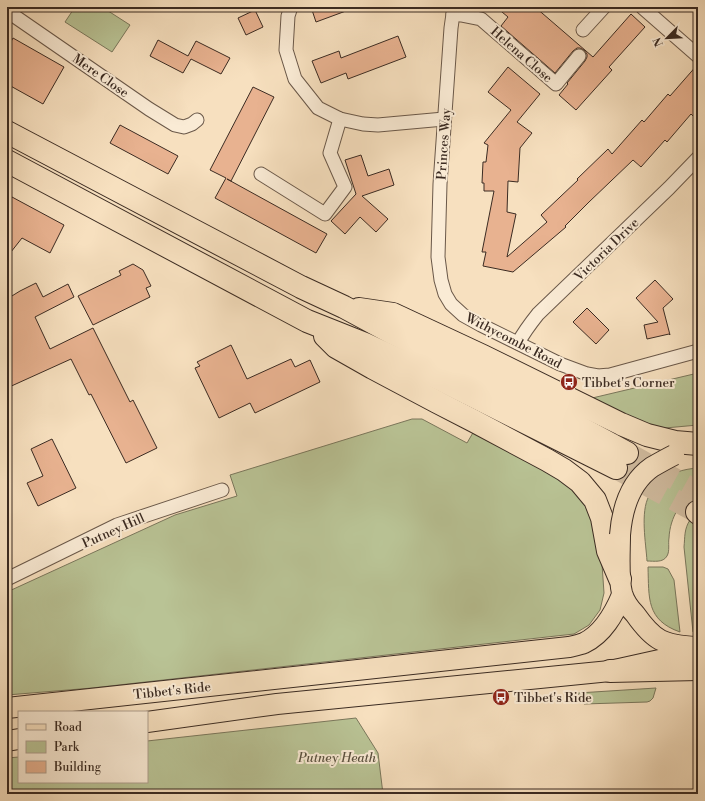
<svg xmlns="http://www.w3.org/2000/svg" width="705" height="801" viewBox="0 0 705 801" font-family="'Libre Bodoni',serif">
  <rect width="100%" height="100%" fill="#f7e0bf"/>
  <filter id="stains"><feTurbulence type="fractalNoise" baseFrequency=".005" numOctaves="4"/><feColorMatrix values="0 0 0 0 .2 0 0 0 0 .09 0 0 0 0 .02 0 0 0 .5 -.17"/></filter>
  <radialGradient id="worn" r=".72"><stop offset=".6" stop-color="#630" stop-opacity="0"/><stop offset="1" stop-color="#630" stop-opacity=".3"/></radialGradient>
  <!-- green -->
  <g fill="#b9c395" stroke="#7a775c">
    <path d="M75,7H102L130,25L112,52L65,22Z"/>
    <path d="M698,373V425L665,428L651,427L588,399Z"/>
    <path d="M412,419H422L467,443L474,431L580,491L600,535L604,593L600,610L589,625L574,634L547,637L92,688L7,695V592L175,515L237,496L230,475Z"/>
    <path d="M698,468V489C681,500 670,517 669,538C668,543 670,551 667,556C663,563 654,561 647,561C646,544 640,512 649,496C651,492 655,488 659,484C669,473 683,469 698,468Z"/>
    <path d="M690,520L698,525V632H693L684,547C685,537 684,529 690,520Z"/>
    <path d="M648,567H663L668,569L674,580L680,632C646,620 649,598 648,567Z"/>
    <path d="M656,688L653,698L650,701L647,702L584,704L578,693Z"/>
    <path d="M356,718L378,753L383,794H7V758L19,757V782H147V741Z"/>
  </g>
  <!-- building -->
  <g fill="#e8b290" stroke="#3b2b22">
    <path d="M311,7H354V8L316,22Z"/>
    <path d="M496,7H535L593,57L631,14L645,27L609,67L612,70L576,110L559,95L568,84L567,83L585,61L587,57V54L584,50L580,48H577L573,51L555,73L501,26L508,17Z"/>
    <path d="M255,10L263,27L246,35L238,18Z"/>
    <path d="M398,36L406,57L348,79L346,73L321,83L312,61L339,51L341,58Z"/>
    <path d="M13,38L64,67L43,104L7,84V49Z"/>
    <path d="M158,40L188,56L196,41L230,58L221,74L191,59L183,73L150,56Z"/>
    <path d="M698,64V121L691,114L667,142L665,140L641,167L633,160L589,202L565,226L566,227L513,272L483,266L486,252H482L494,191H484V183H482L483,162H486L488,145L484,143L511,110L488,92L508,67L540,94L517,122L532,133L520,148L518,182L508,181L507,212L516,214L507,257L547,222L541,215L578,180L577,179L608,149L612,154L642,120L644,122L668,94L670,96Z"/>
    <path d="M253,87L274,97L231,181L227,179L327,234L316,253L215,198L226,178L210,170Z"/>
    <path d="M120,125L178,156L168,174L110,143Z"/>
    <path d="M361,155L368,176L389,169L394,185L362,196L388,219L376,232L360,217L345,234L331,221L356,194L345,160Z"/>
    <path d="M12,197L64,225L50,253L22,238L7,257V206Z"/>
    <path d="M133,264L143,270L151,286L146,288L150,297L93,325L78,296L121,275L119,271Z"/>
    <path d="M655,280L673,299L663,308L670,335L669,334L647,339L644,325L658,322L636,298Z"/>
    <path d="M36,283L43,297L68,284L74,297L35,317L50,349L93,328L130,402L133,400L157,448L126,463L91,394L89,395L71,359L7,388V299L20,291Z"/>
    <path d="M587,308L609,330L596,344L573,322Z"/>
    <path d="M231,345L247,379L291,359L295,367L310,360L320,382L255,413L250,403L219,418L195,368L200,366L197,362Z"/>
    <path d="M52,439L76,488L38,506L27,483L43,476L31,449Z"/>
  </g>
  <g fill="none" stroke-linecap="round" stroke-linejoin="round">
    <!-- trunk-tunnel -->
    <g stroke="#d1bca0" stroke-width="22" stroke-dasharray="22 11" stroke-linecap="butt">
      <path d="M627,453L698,492"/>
      <path d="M616,468L697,512"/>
    </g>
    <defs>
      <g id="minor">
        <path d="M291,7L288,16L286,50L295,79L318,108L340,119L363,124L378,125L444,119"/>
        <path d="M454,7L451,28L440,184L438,257L441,280L445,294L451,304L463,315L481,325L560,364L587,374L598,376L610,375L698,351"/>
        <path d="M642,7L698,56"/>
        <path d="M7,11L149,109L175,125L184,127L192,124L197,120"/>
        <path d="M453,14L461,15L481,19L556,84L579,56"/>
        <path d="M583,30L604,7"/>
        <path d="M261,174L325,214L345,187L330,153L340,119"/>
        <path d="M518,343C524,332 530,324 538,314L669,188L698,158"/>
        <path d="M7,579L117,525L222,490"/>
      </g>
      <g id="primary">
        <path d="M620,535C620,552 618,577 622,593C624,600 630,609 635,614C654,641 663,645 696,647"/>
        <path d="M7,708L569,647C573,646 579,645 584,643C603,634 614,614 622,595"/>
        <path d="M147,722L277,704L610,671L682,655L698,649"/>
        <path d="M7,741L19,739"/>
      </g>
      <g id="trunk">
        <path d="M7,132L301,287L344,307L394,334L570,422L627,453"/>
        <path d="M7,161L307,321L365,344L433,376L616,468"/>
        <path d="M359,309L393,314L483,356L621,424L647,435L675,442L698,444"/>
        <path d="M325,336L336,347L373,368L437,402L474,421L547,460L564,470L580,482L595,500L602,518L608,551L620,579"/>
        <path d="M697,512L698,513"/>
        <path d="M610,671L698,669"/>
      </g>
    </defs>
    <!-- minor casing -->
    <use href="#minor" stroke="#6a5849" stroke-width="15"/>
    <!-- primary casing -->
    <use href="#primary" stroke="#3b2b22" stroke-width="22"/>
    <!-- trunk casing -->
    <use href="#trunk" stroke="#3b2b22" stroke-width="24"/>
    <!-- minor -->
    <use href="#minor" stroke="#faebd5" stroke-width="13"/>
    <!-- primary -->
    <use href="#primary" stroke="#f7e0bf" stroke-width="20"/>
    <!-- trunk -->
    <use href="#trunk" stroke="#f7e0bf" stroke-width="22"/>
    <defs>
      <path id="primary-bridge" d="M620,535C622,510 629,483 652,467C659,463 666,459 674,455"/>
    </defs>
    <!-- primary-bridge casing -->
    <use href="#primary-bridge" stroke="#3b2b22" stroke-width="22" stroke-linecap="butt"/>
    <!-- primary-bridge -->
    <use href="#primary-bridge" stroke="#f7e0bf" stroke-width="20"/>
  </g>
  <!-- icons -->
  <defs>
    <symbol id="bus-disc" viewBox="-11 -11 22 22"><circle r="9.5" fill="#8f2418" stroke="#faebd5"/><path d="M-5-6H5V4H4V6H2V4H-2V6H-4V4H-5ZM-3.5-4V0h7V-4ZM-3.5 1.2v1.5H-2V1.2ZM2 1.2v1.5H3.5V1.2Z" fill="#fff"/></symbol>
  </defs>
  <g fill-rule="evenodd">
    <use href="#bus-disc" x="559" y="372" width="20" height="20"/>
    <use href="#bus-disc" x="491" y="687" width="20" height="20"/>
  </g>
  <g text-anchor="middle" stroke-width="4" stroke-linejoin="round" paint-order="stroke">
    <!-- street labels -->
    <g font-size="13" fill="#3b2b22" stroke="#faebd5">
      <text transform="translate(522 54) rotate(41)" y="5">Helena Close</text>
      <text transform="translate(101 75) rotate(35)" y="5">Mere Close</text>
      <text transform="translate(443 144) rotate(-86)" y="5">Princes Way</text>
      <text transform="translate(606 249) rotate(-44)" y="5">Victoria Drive</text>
      <text transform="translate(514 340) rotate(27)" y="5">Withycombe Road</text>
      <text transform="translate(113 530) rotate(-24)" y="5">Putney Hill</text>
      <text transform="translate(172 690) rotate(-6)" y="5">Tibbet's Ride</text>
    </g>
    <!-- poi labels -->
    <g font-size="13" fill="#3b2b22" stroke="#faebd5" text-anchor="start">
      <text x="582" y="387">Tibbet's Corner</text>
      <text x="514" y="702">Tibbet's Ride</text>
    </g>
    <!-- park labels -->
    <g font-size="13" font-style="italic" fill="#5a513f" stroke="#faebd5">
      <text x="337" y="762">Putney Heath</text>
    </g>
  </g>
  <!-- margin -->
  <rect width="705" height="801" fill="none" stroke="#f7e0bf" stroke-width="24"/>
  <rect x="8" y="8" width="689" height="785" fill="none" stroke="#3b2b22" stroke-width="2"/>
  <rect x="12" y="12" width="681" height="777" fill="none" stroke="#3b2b22"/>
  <!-- legend -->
  <rect x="18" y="711" width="130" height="72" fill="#faebd5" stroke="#ae9e8d"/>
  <rect x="26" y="724" width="20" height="6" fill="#f7e0bf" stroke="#ae9e8d"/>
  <text x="54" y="731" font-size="12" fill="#3b2b22">Road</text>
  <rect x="26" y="741" width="20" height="12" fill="#b9c395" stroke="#ae9e8d"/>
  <text x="54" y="751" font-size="12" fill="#3b2b22">Park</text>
  <rect x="26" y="761" width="20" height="12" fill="#e8b290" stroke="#ae9e8d"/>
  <text x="54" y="771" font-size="12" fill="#3b2b22">Building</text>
  <!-- north arrow -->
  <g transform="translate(667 38) rotate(246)" stroke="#faebd5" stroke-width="3" paint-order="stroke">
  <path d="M0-3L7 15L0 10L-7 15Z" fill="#3b2b22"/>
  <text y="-6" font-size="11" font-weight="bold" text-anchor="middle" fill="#3b2b22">N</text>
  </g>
  <rect width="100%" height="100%" filter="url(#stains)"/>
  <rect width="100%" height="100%" fill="url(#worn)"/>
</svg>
